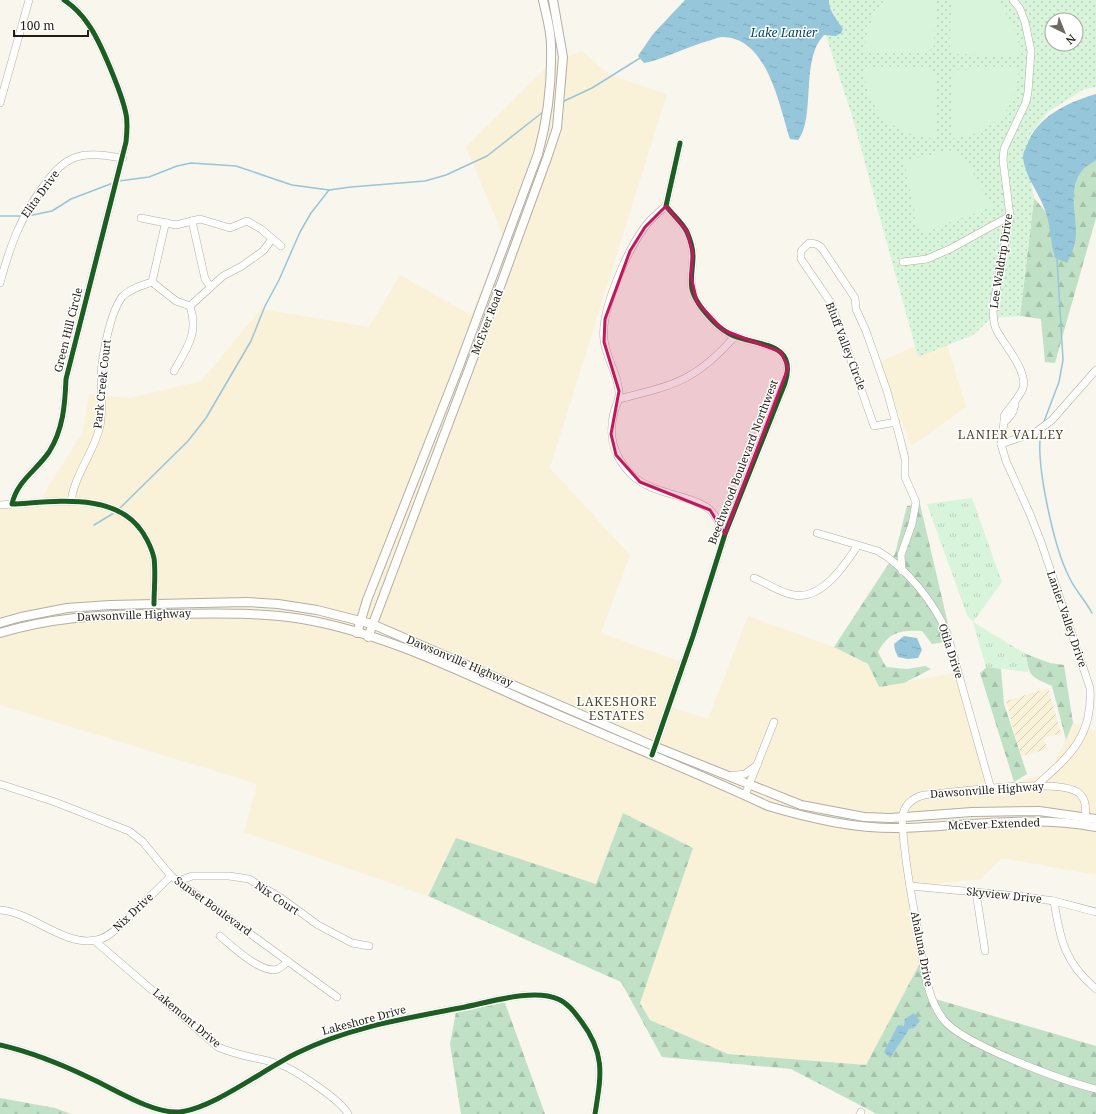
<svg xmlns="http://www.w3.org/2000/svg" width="1096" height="1114" viewBox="0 0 1096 1114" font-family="'Noto Serif',serif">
  <defs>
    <pattern id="industrial-furrows" width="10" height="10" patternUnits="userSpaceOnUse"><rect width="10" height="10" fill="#faf1d9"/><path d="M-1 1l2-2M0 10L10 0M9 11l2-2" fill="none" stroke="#d6ceb9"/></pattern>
    <pattern id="grass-tufts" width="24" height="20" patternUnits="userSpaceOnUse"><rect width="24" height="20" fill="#d8f4db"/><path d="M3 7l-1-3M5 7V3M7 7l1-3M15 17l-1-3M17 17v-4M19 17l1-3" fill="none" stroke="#b9d1bb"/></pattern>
    <pattern id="forest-firs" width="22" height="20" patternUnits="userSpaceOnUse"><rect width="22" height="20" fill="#c1e1c6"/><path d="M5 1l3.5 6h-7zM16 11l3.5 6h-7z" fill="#a6c1a9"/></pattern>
    <pattern id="park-dots" width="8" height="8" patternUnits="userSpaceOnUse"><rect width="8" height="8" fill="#d8f4db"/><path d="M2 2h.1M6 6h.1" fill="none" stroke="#b9d1bb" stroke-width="1.8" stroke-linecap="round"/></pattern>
    <pattern id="water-ripples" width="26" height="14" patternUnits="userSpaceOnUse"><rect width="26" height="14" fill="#96c6da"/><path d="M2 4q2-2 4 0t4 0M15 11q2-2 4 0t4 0" fill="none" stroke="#81aaba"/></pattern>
  </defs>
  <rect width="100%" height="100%" fill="#f9f6ed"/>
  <!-- built -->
  <g fill="#faf1d9">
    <path d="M582,51L610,75L667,94L550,468L630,555L601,633L682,662L668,706L708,719L748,616L834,647L868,664L879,687L960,672L993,788L1050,773L1073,723L1096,731V875L1002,858L981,879L910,886L919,965L866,1065L728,1054L650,1020L640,1003L693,848L624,813L596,884L456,839L427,896L244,832L257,784L0,705V506L38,503L83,432L89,394L130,398L201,381L261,309L369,327L400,275L471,315L503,236L466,147L552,62Z"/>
    <path d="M947,345L966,407L911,446L880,362L915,346L918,357Z"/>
  </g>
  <!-- industrial -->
  <path fill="url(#industrial-furrows)" d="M1048,688L1061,733L1044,738L1048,749L1021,756L1006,701Z"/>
  <!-- grass -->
  <path fill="url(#grass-tufts)" d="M972,498L1002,582L973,622L1026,654L1028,672L986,667L973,622L967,615L927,504Z"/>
  <!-- forest -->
  <g fill="url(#forest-firs)">
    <path d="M1096,160V218L1055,363L1045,362L1041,319L1020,316L1034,198L1050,217L1080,169Z"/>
    <path d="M920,504L952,641L932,644L922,631C900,630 889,632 878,652L886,667L907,669L925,666L931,669L904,683L879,687L868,664L834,647L895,554L907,506Z"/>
    <path d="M1026,654L1050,663L1064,665L1073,723L1066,740L1052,686C1031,676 1029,678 1026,654Z"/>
    <path d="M987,667L1001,669L1004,704L1027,774L1014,782L980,673Z"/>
    <path d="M623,813L693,848L640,1003L650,1020L728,1054L866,1065L919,965L932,998L1096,1046V1114H877L791,1069L662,1057L621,982L428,896L456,838L596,884Z"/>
    <path d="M504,1000L545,1114H461L450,1044L456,1012Z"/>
    <path d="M0,1098L55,1108L71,1114H0Z"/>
  </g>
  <!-- park -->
  <path fill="url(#park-dots)" fill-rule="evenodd" d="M829,0H1096V87L1084,89L1048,112L1029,136L1028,166L1034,198L1020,316L991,318L973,335L918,357L853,119L826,36V12ZM1052,20H1076V44H1052Z"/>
  <!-- pitch -->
  <g fill="#d8f4db">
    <path d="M888,0H936L934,46L928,52L865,51C865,31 872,12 888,0Z"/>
    <path d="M951,0H994C1011,17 1019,32 1019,56L956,54L950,48Z"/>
    <path d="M865,67L928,68L935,77V138C895,138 862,107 865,67Z"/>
    <path d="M1019,67C1018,79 1017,92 1011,103C1000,123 975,138 953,138L952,75L957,70Z"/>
    <path d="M952,150L961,155L966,160L992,207L926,231L918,228L904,161Z"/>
  </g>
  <!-- water -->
  <g fill="url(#water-ripples)">
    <path d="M685,0H829C828,10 838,21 843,29L841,33L836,36L824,35C800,59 816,118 798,140L790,139C779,106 768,37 722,37C718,37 712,40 708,41C686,47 665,59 644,63L638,56L653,34Z"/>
    <path d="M1096,94V160C1092,163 1084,167 1081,172C1068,190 1076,213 1076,233C1076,244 1072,253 1067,263L1055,258C1050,242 1051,226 1045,210C1039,192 1024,176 1023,156C1023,153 1026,148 1027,145C1037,116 1069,102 1096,94Z"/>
    <path d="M904,636L917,638L922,650L918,658L908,659L898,657L895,650L894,644Z"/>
    <path d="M914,1013L920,1021L914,1028L908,1029V1031L890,1058L884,1052L898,1025L904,1026L905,1019Z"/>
  </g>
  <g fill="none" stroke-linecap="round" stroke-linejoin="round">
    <!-- stream -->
    <g stroke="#96c6da" stroke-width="1.5">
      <path d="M562,102L592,88L640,58"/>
      <path d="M119,181L149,177L177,166L191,163L236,166L292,185L329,190L351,187L425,181L446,175L487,156L543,112"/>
      <path d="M0,216H22"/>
      <path d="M28,216L52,211L71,199L113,183"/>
      <path d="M1043,424L1059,382L1063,360L1057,259"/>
      <path d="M1041,431C1035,463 1054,547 1069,577C1075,590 1085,600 1092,613"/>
      <path d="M119,509L188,441L206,418L251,341L265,306L279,280L300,232L311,213L329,190"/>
      <path d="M94,525L114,513"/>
    </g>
    <defs>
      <g id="minor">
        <path d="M64,0C73,6 82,15 88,24C100,40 122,94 126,114C128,123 127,132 126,142L66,379C65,405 63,430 49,452C36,471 17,481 12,504C54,502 116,491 143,533C148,541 152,549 154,558C156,573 154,589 154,604"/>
        <path d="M1013,0L1020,9L1025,22L1031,51L1028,92L1026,102L1004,149L1003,160L1010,216L993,307C993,315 993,322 996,329C1003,344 1028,370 1023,388C1019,398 1010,407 1004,416V422C1011,417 1015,410 1015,401"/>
        <path d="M0,103L29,0"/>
        <path d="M666,206C658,213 650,219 644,228C627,251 600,312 604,340C606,358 618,374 619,392C620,399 616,405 614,412C608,436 613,455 630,473C652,497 693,493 711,511C717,517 721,526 725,534"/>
        <path d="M141,218L176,225L200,219L230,228L247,221L261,229L281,246"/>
        <path d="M192,221L205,279L210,286"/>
        <path d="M167,223L165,225L152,282L176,301L190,306"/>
        <path d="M903,262L927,259L950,249L1010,216"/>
        <path d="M0,283C10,246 20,218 43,187C51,175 61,163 74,158C89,152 107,156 123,158"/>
        <path d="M174,371C187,348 199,333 190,306L223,276L242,266L263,251L272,239"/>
        <path d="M619,399C674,385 696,381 735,336"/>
        <path d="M896,422L874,426L831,303L801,259V251L809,243L816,244L821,247L855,298L856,309L866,331L887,391L901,442L905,459V477L916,502L912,524L901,555L902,571"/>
        <path d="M1004,422L1001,444L1006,461L1030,514L1041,542L1090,688C1093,735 1071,755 1038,784"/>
        <path d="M1001,444L1036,432L1052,420L1096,370"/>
        <path d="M71,502C74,475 94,453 100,426C103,410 101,393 101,376C102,356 110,313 122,297C129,289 143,285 152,282"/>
        <path d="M0,505L12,504"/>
        <path d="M817,533L878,551C906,567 935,604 947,633L991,789"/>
        <path d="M754,578C767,583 780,593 794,595C822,600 845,565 858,545"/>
        <path d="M653,752L693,636L725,534L785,383C798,342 759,346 734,336C727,333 720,328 714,322C705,313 695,302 692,289C690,278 693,267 693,256C693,249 690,239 687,232C683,223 672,214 666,206L680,143"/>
        <path d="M729,776L745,774L757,765"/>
        <path d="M0,784L55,802L129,831L143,842L171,876L337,997"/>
        <path d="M745,795L774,722"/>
        <path d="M1085,822C1085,812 1088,802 1080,794C1062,776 952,793 924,795C912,798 904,805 902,818C904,856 911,894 918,932C923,960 925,995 943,1019C961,1044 1064,1081 1096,1089"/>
        <path d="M179,881L192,876H229L249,879L281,898L318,925L352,943L369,946"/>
        <path d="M910,886L1018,896L1054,901L1096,912"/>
        <path d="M976,892L985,951"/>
        <path d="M1054,901C1060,940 1065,963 1096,989"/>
        <path d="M0,910C32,912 64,947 96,940C105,939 113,932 120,926L171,876"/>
        <path d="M220,936C232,946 262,975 278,969C282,967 285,964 288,961"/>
        <path d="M95,941L218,1047C238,1056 259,1058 279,1064C294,1069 341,1100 348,1114"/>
        <path d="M0,1045C31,1052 63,1065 92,1079C116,1090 153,1114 180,1112C214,1108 264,1069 297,1053C349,1027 408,1018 465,1007C490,1002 534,988 558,999C568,1003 575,1013 581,1021C606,1054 601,1076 595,1114"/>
        <path d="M860,1114L861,1112"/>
      </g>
      <g id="major">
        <path d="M0,623L21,617L67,608L110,605L247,602L278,604L317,610L372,624L656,747L801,805L864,817L891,818L972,812L1039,811L1096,819"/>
        <path d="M0,633C49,618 97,615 148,614C200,614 251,611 302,619C391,634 474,679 556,714C627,745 698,773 768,806C812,819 856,829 902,828C967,826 1032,815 1096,827"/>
        <path d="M357,633L367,600L458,369L538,154C548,118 552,82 551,45C551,30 546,14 543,0"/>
        <path d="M368,637L501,284L547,158L557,128L563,57L553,0"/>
      </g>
    </defs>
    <!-- minor casing -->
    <use href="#minor" stroke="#b2aea6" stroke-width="8"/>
    <!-- major casing -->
    <use href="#major" stroke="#b2aea6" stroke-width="10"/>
    <!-- minor -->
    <use href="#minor" stroke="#fefefc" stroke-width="7"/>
    <!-- major -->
    <use href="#major" stroke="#fefefc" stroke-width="8"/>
    <defs>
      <g id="cycleway">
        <path d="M64,0C73,6 82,15 88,24C100,40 122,94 126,114C128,123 127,132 126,142L66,379C65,405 63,430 49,452C36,471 17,481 12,504C54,502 116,491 143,533C148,541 152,549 154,558C156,573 154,589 154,604"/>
        <path d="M652,755L693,636L725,534L785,383C798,342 759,346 734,336C727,333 720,328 714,322C705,313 695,302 692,289C690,278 693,267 693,256C693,249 690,239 687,232C683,223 672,214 666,206L680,143"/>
        <path d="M0,1045C31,1052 63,1065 92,1079C116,1090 153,1114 180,1112C214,1108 264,1069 297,1053C349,1027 408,1018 465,1007C490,1002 534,988 558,999C568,1003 575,1013 581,1021C606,1054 601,1076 595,1114"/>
      </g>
    </defs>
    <!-- cycleway casing -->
    <use href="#cycleway" stroke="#fff" stroke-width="8"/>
    <!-- cycleway -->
    <use href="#cycleway" stroke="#1b5e20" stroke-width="5"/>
  </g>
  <!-- marked area -->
  <path fill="#c2185b" fill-opacity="0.2" stroke="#c2185b" stroke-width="3" stroke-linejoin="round" d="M666,206L687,231L693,254L691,276L697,302L723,330L781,352L788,368L725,534L710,510L640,482L616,455L611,434L619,391L604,342L605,319L630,251L645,227Z"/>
  <g text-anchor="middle" stroke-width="3" stroke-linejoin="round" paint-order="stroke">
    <!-- street labels -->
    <g font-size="11" fill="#221e13" stroke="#fff">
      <text transform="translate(40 194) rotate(-54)" y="4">Elita Drive</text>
      <text transform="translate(1001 261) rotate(-81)" y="4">Lee Waldrip Drive</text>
      <text transform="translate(487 322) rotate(-69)" y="4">McEver Road</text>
      <text transform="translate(68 330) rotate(-76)" y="4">Green Hill Circle</text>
      <text transform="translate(846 346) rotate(69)" y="4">Bluff Valley Circle</text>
      <text transform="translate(102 384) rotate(-84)" y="4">Park Creek Court</text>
      <text transform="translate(743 462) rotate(-69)" y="4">Beechwood Boulevard Northwest</text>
      <text transform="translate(134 615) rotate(-2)" y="4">Dawsonville Highway</text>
      <text transform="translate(1067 619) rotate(71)" y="4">Lanier Valley Drive</text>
      <text transform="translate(951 651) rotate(72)" y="4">Otila Drive</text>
      <text transform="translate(460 661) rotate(23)" y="4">Dawsonville Highway</text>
      <text transform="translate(987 790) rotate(-4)" y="4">Dawsonville Highway</text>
      <text transform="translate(994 824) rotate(-2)" y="4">McEver Extended</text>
      <text transform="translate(1004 895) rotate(6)" y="4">Skyview Drive</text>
      <text transform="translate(277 898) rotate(34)" y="4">Nix Court</text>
      <text transform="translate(213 906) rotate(36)" y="4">Sunset Boulevard</text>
      <text transform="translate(133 912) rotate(-43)" y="4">Nix Drive</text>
      <text transform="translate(922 949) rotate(79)" y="4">Ahaluna Drive</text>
      <text transform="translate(187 1018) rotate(40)" y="4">Lakemont Drive</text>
      <text transform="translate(364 1020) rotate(-15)" y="4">Lakeshore Drive</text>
    </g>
    <!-- water labels -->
    <g font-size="12" font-style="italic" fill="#07445b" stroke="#fff">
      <text x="784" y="37">Lake Lanier</text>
    </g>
    <!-- neighbourhood labels -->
    <g font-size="12" letter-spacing="1" fill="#4f452d" stroke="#fff">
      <text x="1011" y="439">LANIER VALLEY</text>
      <text x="617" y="706">LAKESHORE<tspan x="617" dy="14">ESTATES</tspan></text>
    </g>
  </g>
  <!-- north arrow -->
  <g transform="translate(1064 32) rotate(137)"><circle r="19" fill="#ffffff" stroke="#a7a5a1"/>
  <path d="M0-3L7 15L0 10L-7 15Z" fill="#6d6a5f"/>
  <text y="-6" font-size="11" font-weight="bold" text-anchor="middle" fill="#221e13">N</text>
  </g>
  <!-- scale -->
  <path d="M14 30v6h74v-6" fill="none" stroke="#221e13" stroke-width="2"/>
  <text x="20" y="30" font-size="12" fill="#221e13" stroke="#ffffff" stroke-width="3" paint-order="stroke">100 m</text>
</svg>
